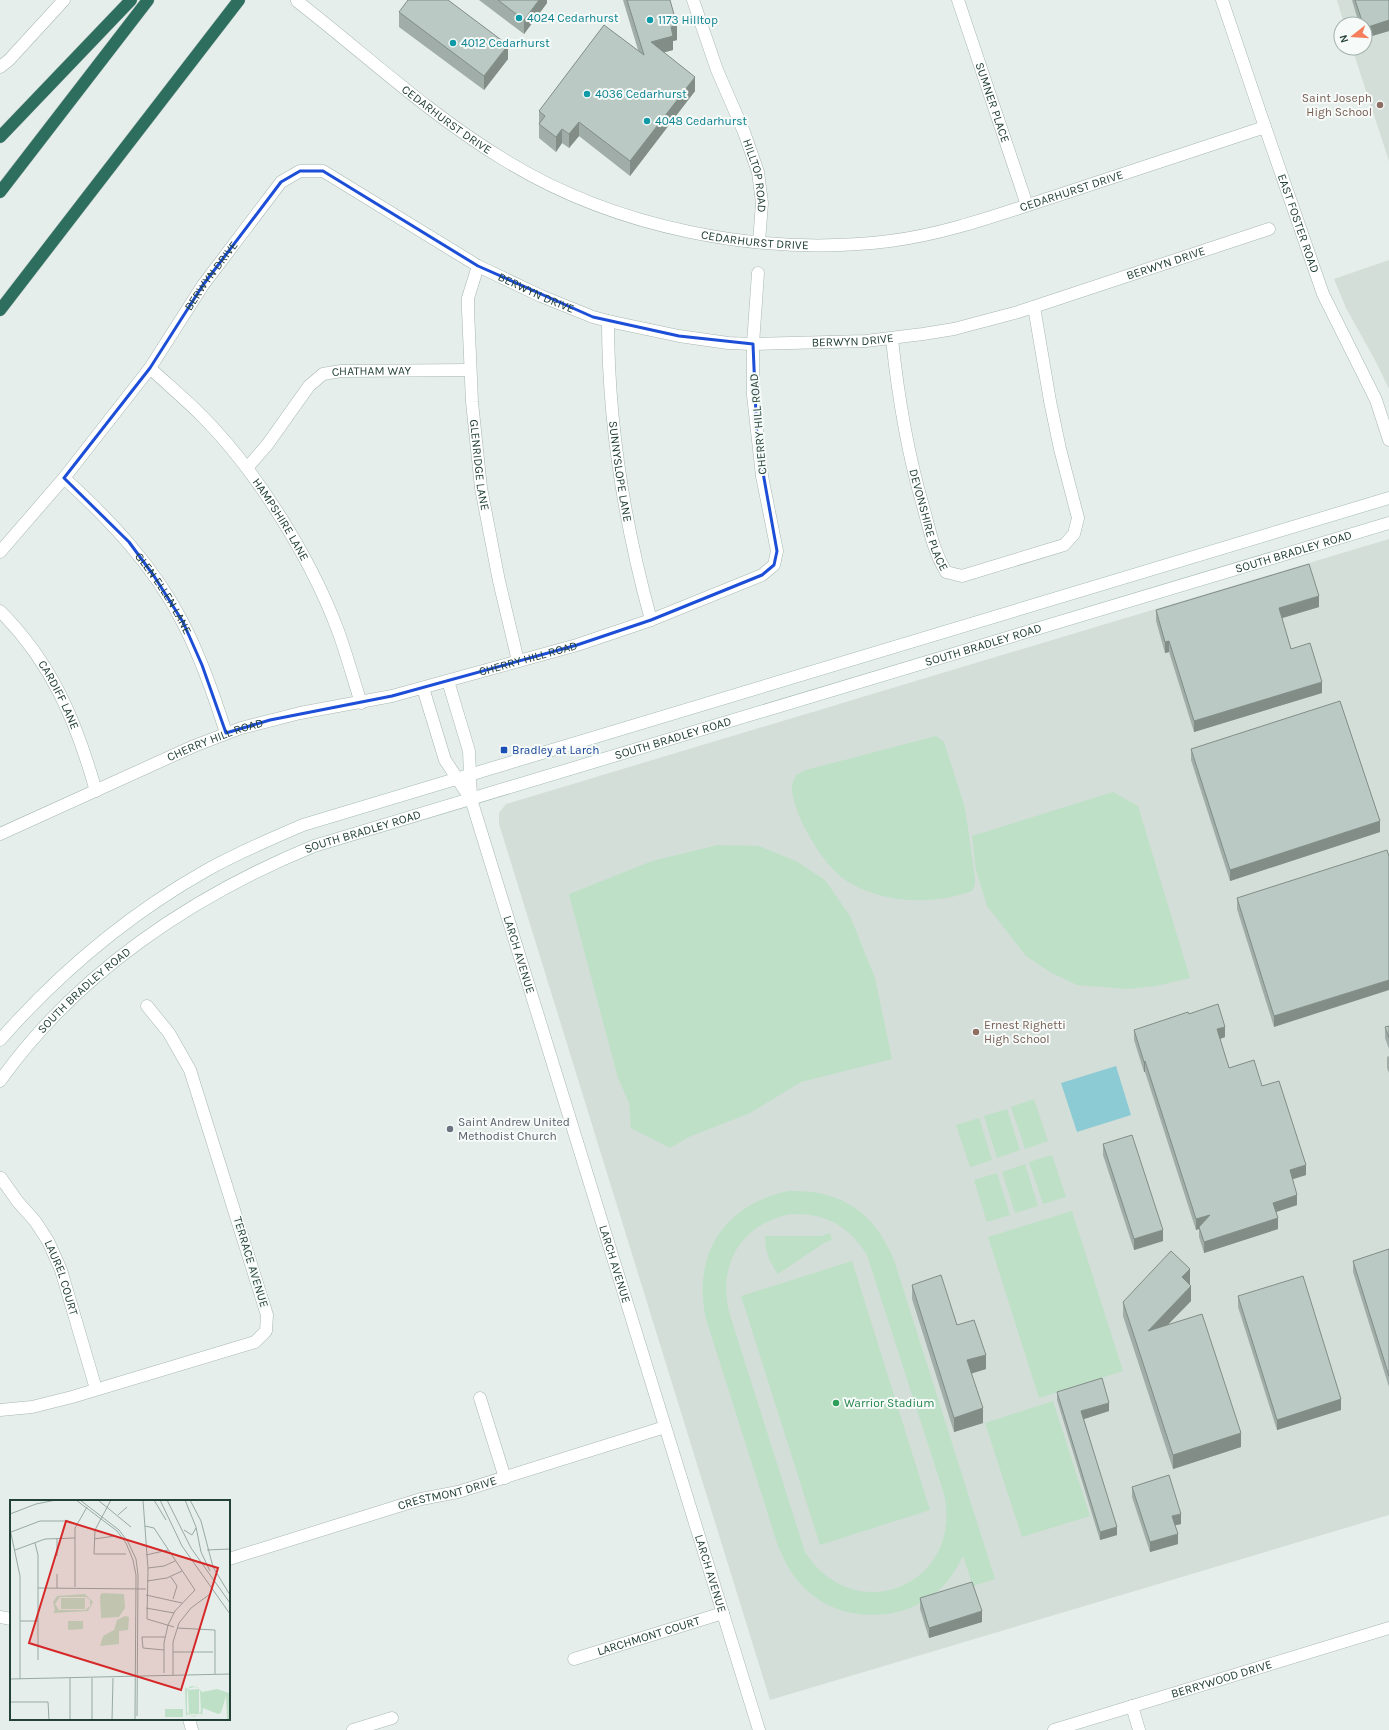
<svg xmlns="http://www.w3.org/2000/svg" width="1389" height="1730" viewBox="0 0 1389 1730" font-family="Karla,sans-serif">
  <rect width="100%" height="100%" fill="#e5eeea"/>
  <!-- built -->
  <g fill="#d3ded9">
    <path d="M1337,0H1389V161L1352,48H1365V24H1344Z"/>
    <path d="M1389,260V389L1375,360L1346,308L1334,279Z"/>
    <path d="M1389,539V1515L770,1700L499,824V813L506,804Z"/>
  </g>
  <!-- green -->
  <g fill="#bee0c6" fill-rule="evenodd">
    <path d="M936,736L944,742L965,808L975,878V885L972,891C933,905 887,904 850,883C831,872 816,849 806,830C801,822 791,796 792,787C792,783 795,778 796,775L806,770Z"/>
    <path d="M1113,792L1138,806L1190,978L1156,986L1127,989L1077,985L1050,972L1026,956L987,906L976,870L972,836Z"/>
    <path d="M718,845L759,846L796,861L825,880L850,916L875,978L892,1059L801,1082L750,1113L689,1137L670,1148L631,1128L629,1103L618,1078L569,894L652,861Z"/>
    <path d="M1034,1099L1048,1141L1025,1149L1011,1107Z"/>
    <path d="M1007,1109L1020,1150L997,1158L984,1116Z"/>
    <path d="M979,1118L992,1160L970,1167L956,1125Z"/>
    <path d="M1052,1155L1066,1197L1043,1204L1029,1162Z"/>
    <path d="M1025,1164L1038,1206L1015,1213L1002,1172Z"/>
    <path d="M997,1173L1010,1215L987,1222L974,1180Z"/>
    <path d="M788,1191C840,1189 874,1211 894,1260L995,1579L973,1586L963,1556C958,1566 952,1576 945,1584C904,1628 829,1625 794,1576C787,1567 783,1557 778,1546L706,1319C692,1255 723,1205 788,1191ZM790,1214C826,1213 848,1225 867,1255L944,1494C964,1585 855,1630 805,1552L729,1312C718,1263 741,1225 790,1214Z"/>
    <path d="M1072,1211L1123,1371L1039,1398L988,1237Z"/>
    <path d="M830,1233L832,1240L824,1243L778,1274C769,1262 765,1251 765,1236H822Z"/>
    <path d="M852,1261L930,1510L820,1545L741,1296Z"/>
    <path d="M1053,1401L1090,1516L1022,1537L985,1423Z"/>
  </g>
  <!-- water -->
  <path fill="#8ccbd4" d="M1116,1066L1131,1115L1077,1132L1061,1083Z"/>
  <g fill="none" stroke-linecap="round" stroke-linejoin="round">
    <defs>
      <g id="minor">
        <path id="s1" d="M693,0L717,70L744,132L758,172L762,203L759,242"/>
        <path id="s2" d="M958,0L1027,205"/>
        <path id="s3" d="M297,1C365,54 429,114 503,159C614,228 760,257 890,241C946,234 1000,214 1053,197C1124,174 1194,150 1265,127"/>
        <path id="s4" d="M478,266L468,298V310L472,402L481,488L499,581L518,661"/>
        <path id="s5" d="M608,321C608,422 624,522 651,620"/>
        <path id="s6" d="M892,339C898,396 907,451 923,506C930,531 933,550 946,572L962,576L1064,545L1074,534L1078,518L1060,449L1050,401L1034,307"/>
        <path id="s7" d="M150,368C167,384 185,399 201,415C256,470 309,555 337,628C346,652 353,678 361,703"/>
        <path id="s8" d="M247,468L267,445L309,386L323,374L341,371L470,370"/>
        <path id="s9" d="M64,478C110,520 154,566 183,623C201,658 214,695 226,733"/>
        <path id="s10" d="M0,552L64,478L150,368L203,285L281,182L300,171H323L478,266L541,296L593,317L608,321L679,336L728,343L753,344L866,341L923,334L954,329L1018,312L1269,229"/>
        <path id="s11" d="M0,611C52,663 76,721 96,791"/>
        <path id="s12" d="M448,681L469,751L471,799L759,1730"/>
        <path d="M423,688L445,760L470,798"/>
        <path id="s13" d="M0,834L194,746L241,728L300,713L392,696L577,645L651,620L762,575L774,565L777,551L762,476L753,395V344L758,273"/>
        <path id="s14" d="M1,1178L18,1202L35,1221L48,1241L61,1270L96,1389"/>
        <path d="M480,1398L505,1478"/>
        <path d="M0,1410L32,1407L72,1397L255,1342L266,1331L267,1315L190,1070L169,1033L147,1006"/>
        <path id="s15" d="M229,1559L421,1499L458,1492L665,1427"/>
        <path d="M0,1617L11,1619"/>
        <path id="s16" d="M574,1659L723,1613"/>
        <path d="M1132,1706L1139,1730"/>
        <path d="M189,1719L192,1730"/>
        <path d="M353,1730L392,1718"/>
        <path id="s17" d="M1054,1730L1389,1628"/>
      </g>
      <g id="tertiary">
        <path id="s18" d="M1222,0L1265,127L1323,294L1376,400L1389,440"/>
        <path d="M0,67L9,60L64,0"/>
      </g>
      <g id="secondary">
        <path d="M0,1040C59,973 129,914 207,870C238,853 270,839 303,825L1389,498"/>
        <path id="s19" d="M0,1081C77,973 192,896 314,846L1389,523"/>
      </g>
      <g id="motorway">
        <path d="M0,137L131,0"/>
        <path d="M0,192L148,0"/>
        <path d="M0,310L239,0"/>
      </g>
    </defs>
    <!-- minor casing -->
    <use href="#minor" stroke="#a7b7b1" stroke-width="13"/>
    <!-- tertiary casing -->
    <use href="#tertiary" stroke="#a7b7b1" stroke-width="13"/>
    <!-- secondary casing -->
    <use href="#secondary" stroke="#a3bab2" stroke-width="13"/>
    <!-- motorway casing -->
    <use href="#motorway" stroke="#c1cac7" stroke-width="13"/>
    <!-- minor -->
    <use href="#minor" stroke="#fff" stroke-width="12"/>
    <!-- tertiary -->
    <use href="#tertiary" stroke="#fff" stroke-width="12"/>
    <!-- secondary -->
    <use href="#secondary" stroke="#fff" stroke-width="12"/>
    <!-- motorway -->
    <use href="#motorway" stroke="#2e6e5f" stroke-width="12"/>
  </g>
  <!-- wall -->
  <g fill="#a0ada8">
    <path d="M479,0H547V3L524,34Z"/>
    <path d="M623,0H670L677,40L673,41V50L664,52L695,91L630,176L579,136L569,148L562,143L556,152L539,138V111L638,50Z"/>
    <path d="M1352,0H1389V31L1365,38V24H1359Z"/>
    <path d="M399,12L508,59L484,90L399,27Z"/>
    <path d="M1319,607L1282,618L1291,649L1322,693L1194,732L1169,652L1165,653L1156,621V610Z"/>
    <path d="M1191,749L1380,832L1230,881L1191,760Z"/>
    <path d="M1389,856L1274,1027L1237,909V898Z"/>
    <path d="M1189,1014L1225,1037L1220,1039L1229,1068L1262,1086L1306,1175L1293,1179L1297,1205L1276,1212L1278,1229L1204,1253L1199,1237V1229L1196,1230L1145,1072H1144L1134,1040V1030Z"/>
    <path d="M1389,1026V1049L1385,1038V1027Z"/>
    <path d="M1389,1056V1073L1387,1068V1057Z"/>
    <path d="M1103,1144L1163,1241L1134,1250L1103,1155Z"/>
    <path d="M1389,1249V1387L1353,1272V1261Z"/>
    <path d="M1189,1284L1191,1301L1168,1324L1241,1447L1173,1469L1123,1316V1302L1190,1284Z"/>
    <path d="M912,1285L957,1325L986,1369L971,1373L983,1423L954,1432L912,1299Z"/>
    <path d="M1238,1296L1341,1410L1277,1430L1238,1307Z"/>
    <path d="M1057,1392L1109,1411L1084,1419L1117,1535L1100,1540L1057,1400Z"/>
    <path d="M1132,1487L1181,1524L1175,1525L1178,1544L1150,1552L1132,1497Z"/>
    <path d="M920,1598L982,1622L929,1638L920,1609Z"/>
  </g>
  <!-- shaded-wall -->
  <g fill="#828d88">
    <path d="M539,0H547V3L524,34V20Z"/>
    <path d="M1389,20V31L1365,38V28Z"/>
    <path d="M677,25V40L673,41V50L651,56V42L671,27Z"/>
    <path d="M508,45V59L484,90V76Z"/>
    <path d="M695,77V91L630,176V161Z"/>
    <path d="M579,122V136L569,148V134Z"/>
    <path d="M562,129V143L556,152V137Z"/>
    <path d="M1319,596V607L1279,619V608Z"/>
    <path d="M1169,641V652L1165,653V642Z"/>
    <path d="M1322,682V693L1194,732V721Z"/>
    <path d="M1380,821V832L1230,881V870Z"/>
    <path d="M1389,980V990L1274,1027V1016Z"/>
    <path d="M1225,1027V1037L1217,1040V1029Z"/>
    <path d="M1145,1061V1072H1144V1062Z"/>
    <path d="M1306,1165V1175L1290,1180V1170Z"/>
    <path d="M1297,1195V1205L1273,1213V1203Z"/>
    <path d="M1210,1215L1199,1227V1229L1196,1230V1219Z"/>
    <path d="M1278,1218V1229L1204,1253V1242Z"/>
    <path d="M1163,1230V1241L1134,1250V1239Z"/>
    <path d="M1190,1269V1284L1182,1292V1277Z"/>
    <path d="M1191,1286V1301L1148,1345V1331Z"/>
    <path d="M986,1355V1369L967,1375V1360Z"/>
    <path d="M1341,1399V1410L1277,1430V1420Z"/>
    <path d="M1109,1403V1411L1081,1420V1411Z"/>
    <path d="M983,1408V1423L954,1432V1418Z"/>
    <path d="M1241,1433V1447L1173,1469V1455Z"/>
    <path d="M1181,1514V1524L1172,1526V1516Z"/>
    <path d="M1117,1527V1535L1100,1540V1532Z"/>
    <path d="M1178,1534V1544L1150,1552V1542Z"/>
    <path d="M982,1611V1622L929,1638V1628Z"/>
  </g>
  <!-- building -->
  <g fill="#bac9c3" stroke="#828d88">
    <path d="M408,0H448L508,45L484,76L399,12Z"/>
    <path d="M498,0H539L524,20Z"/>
    <path d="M627,0H670L677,25L671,27L673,36L651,42L695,77L630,161L579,122L569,134L562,129L556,137L539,124L545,116L539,111L604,25L644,55Z"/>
    <path d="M1355,0H1389V20L1365,28V24H1363Z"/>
    <path d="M1309,564L1319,596L1279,608L1291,649L1310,643L1322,682L1194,721L1169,641L1165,642L1156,610Z"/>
    <path d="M1340,701L1380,821L1230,870L1191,749Z"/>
    <path d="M1387,850L1389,856V980L1274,1016L1237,898Z"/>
    <path d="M1218,1004L1225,1027L1217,1029L1229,1068L1254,1060L1262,1086L1279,1081L1306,1165L1290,1170L1297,1195L1273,1203L1278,1218L1204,1242L1199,1227L1210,1215L1196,1219L1145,1061L1144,1062L1134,1030L1188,1012L1189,1014Z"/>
    <path d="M1389,1026V1038L1385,1027Z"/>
    <path d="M1132,1135L1163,1230L1134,1239L1103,1144Z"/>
    <path d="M1389,1249V1376L1353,1261Z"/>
    <path d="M1171,1251L1190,1269L1182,1277L1191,1286L1148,1331L1202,1314L1241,1433L1173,1455L1123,1302Z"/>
    <path d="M941,1275L957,1325L974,1320L986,1355L967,1360L983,1408L954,1418L912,1285Z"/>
    <path d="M1303,1276L1341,1399L1277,1420L1238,1296Z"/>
    <path d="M1102,1378L1109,1403L1081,1411L1117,1527L1100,1532L1057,1392Z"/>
    <path d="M1169,1475L1181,1514L1172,1516L1178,1534L1150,1542L1132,1487Z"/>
    <path d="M972,1582L982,1611L929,1628L920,1598Z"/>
  </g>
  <!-- marked area -->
  <path fill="none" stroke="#1d4ed8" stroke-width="3" stroke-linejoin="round" d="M300,171H323L478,266L593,317L679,336L753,344L757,439L777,551L774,565L762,575L651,620L577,645L392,696L270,720L226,733L202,665L183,622L154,576L129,542L64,478L150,368L203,285L281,182Z"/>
  <!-- markers -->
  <g fill="#0f9aa8" stroke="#f6faf8" stroke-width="1.5">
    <circle cx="519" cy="18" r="4"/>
    <circle cx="650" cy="20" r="4"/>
    <circle cx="453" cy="43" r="4"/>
    <circle cx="587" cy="94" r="4"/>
    <circle cx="647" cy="121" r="4"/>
  </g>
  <g fill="#8d6e63" stroke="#f6faf8" stroke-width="1.5">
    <circle cx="1380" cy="105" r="4"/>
    <circle cx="976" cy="1032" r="4"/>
  </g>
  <rect fill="#1a4fb4" stroke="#f6faf8" stroke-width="1.5" x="500" y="746" width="8" height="8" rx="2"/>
  <circle fill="#6b7280" stroke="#f6faf8" stroke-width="1.5" cx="450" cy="1129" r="4"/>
  <circle fill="#2e9e5b" stroke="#f6faf8" stroke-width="1.5" cx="836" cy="1403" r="4"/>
  <g text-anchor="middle" stroke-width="4" stroke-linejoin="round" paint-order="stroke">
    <!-- culture labels -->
    <g font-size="12" fill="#0d838f" stroke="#f6faf8" text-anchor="start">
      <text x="527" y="22">4024 Cedarhurst</text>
      <text x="658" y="24">1173 Hilltop</text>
      <text x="461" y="47">4012 Cedarhurst</text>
      <text x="595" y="98">4036 Cedarhurst</text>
      <text x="655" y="125">4048 Cedarhurst</text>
    </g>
    <!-- education labels -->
    <g font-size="12" fill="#785e54" stroke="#f6faf8" text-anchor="end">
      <text x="1372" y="102">Saint Joseph<tspan x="1372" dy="14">High School</tspan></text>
      <text x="984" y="1029" text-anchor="start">Ernest Righetti<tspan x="984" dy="14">High School</tspan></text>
    </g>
    <!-- street labels -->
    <g font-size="12" fill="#234138" stroke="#f6faf8">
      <text dy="4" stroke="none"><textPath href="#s2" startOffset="108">SUMNER PLACE</textPath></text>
      <text dy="4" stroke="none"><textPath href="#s3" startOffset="191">CEDARHURST DRIVE</textPath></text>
      <text dy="4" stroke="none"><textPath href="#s1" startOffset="187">HILLTOP ROAD</textPath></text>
      <text dy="4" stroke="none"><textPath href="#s3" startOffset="851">CEDARHURST DRIVE</textPath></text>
      <text dy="4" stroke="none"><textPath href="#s18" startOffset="236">EAST FOSTER ROAD</textPath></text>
      <text dy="4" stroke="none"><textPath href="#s3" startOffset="527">CEDARHURST DRIVE</textPath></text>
      <text dy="4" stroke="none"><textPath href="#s10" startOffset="1404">BERWYN DRIVE</textPath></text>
      <text dy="4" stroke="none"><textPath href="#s10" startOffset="348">BERWYN DRIVE</textPath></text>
      <text dy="4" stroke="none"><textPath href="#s10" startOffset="756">BERWYN DRIVE</textPath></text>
      <text dy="4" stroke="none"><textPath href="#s10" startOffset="1080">BERWYN DRIVE</textPath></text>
      <text dy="4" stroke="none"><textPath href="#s8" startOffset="170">CHATHAM WAY</textPath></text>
      <text transform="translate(758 424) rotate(-95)" y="4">CHERRY HILL ROAD</text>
      <text dy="4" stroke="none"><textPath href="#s4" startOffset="201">GLENRIDGE LANE</textPath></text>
      <text dy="4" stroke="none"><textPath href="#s5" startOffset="151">SUNNYSLOPE LANE</textPath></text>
      <text dy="4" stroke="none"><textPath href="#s6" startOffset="185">DEVONSHIRE PLACE</textPath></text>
      <text dy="4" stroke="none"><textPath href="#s7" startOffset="201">HAMPSHIRE LANE</textPath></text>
      <text dy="4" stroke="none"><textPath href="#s19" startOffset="1420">SOUTH BRADLEY ROAD</textPath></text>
      <text dy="4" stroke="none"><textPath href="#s9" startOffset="153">GLEN ELLEN LANE</textPath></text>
      <text dy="4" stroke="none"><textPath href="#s19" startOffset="1096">SOUTH BRADLEY ROAD</textPath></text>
      <text dy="4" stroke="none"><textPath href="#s13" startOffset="559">CHERRY HILL ROAD</textPath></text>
      <text dy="4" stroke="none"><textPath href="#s11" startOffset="103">CARDIFF LANE</textPath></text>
      <text dy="4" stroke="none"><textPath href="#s19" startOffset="772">SOUTH BRADLEY ROAD</textPath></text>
      <text dy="4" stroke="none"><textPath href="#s13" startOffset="235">CHERRY HILL ROAD</textPath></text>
      <text dy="4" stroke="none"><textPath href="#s19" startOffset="448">SOUTH BRADLEY ROAD</textPath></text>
      <text dy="4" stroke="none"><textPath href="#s12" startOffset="284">LARCH AVENUE</textPath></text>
      <text dy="4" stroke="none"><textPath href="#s19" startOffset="124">SOUTH BRADLEY ROAD</textPath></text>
      <text transform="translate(251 1262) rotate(73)" y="4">TERRACE AVENUE</text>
      <text dy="4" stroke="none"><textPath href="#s12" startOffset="608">LARCH AVENUE</textPath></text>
      <text dy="4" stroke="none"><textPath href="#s14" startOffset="118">LAUREL COURT</textPath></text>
      <text dy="4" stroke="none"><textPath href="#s15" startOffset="228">CRESTMONT DRIVE</textPath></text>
      <text dy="4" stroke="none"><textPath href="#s12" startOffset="932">LARCH AVENUE</textPath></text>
      <text dy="4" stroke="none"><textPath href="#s16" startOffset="78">LARCHMONT COURT</textPath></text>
      <text dy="4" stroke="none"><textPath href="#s17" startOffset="175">BERRYWOOD DRIVE</textPath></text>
    </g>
    <!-- transit labels -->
    <g font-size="12" fill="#164399" stroke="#f6faf8" text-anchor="start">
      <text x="512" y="754">Bradley at Larch</text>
    </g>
    <!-- worship labels -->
    <g font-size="12" fill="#5b616d" stroke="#f6faf8" text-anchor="start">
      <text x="458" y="1126">Saint Andrew United<tspan x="458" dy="14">Methodist Church</tspan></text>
    </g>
    <!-- leisure labels -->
    <g font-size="12" fill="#27864d" stroke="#f6faf8" text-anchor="start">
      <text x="844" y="1407">Warrior Stadium</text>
    </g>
  </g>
  <!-- overview -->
  <g transform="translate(10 1500)">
    <rect width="220" height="220" fill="#e5eeea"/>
    <path d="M92,93L114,94L115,108L109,117L91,118L90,96ZM75,94L83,102L78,111L43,113L45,110L43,102L47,96ZM50,97H76L80,100V106L75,110H49L45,104ZM51,98H75V109H51ZM115,116L119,117L118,130L109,131V144L90,146L93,136L104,130L107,120ZM58,121H73V129L58,130ZM181,186L187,187L192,192L207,189L219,193L220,220L217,219L216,196L211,213L208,214L193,208L192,216L191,213L184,217L177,214L176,217L175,187L177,189ZM185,187L188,188L190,191L191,211L189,214V189L178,190L179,214H190L184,216L180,215L177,212V192L178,189L180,188ZM155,209H173V217H155Z" fill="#bee0c6" fill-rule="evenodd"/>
    <path fill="none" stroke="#97a9a3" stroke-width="1" d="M66,0L107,31L116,43L123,60L126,75L125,220M70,0L109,30L118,42L126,59L128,75L127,216M88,0L121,27M101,0L85,30L84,54H116M133,0L138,69L137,119L164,127M144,0L156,20M150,0L172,46L220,114M157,0L181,48L220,103M175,0L186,27M180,0L191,21L203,67L220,95M0,14L26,4L46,0M108,15L117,7M135,26L144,28L185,90L165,111L158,125L154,143V173M186,27L191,52L200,71M0,29L10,76V179M174,30L182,35L186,28M1,32L30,21H58L67,24M47,38V56M84,39L105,36M25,43L28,55V160M5,50L35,39L65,38M197,50L220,49M136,55L158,50M138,68L154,66L165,61M47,74V88M161,77L167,86L163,99M137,81L157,78L172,71M65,87V28L77,7M28,88L136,89M136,95L172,103M136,108L164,113M10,121H28M167,128L205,130V174M154,150L133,148L132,137H155M163,152H203M163,175V142L169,123L181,108L200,94M0,179L220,174M0,202H38L39,220M60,220V178M82,220V178M102,220L103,178"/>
    <path fill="#d62828" fill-opacity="0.15" stroke="#d62828" stroke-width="2" d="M56,21L208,68L171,190L19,143Z"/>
    <rect width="220" height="220" fill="none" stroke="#234138" stroke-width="2"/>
  </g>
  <!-- north arrow -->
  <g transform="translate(1353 36) rotate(253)"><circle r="19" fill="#f6faf8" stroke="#a2b0ab"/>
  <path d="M0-3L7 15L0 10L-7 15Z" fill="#f57e5d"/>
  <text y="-6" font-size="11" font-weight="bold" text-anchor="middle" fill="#234138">N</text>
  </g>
</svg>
